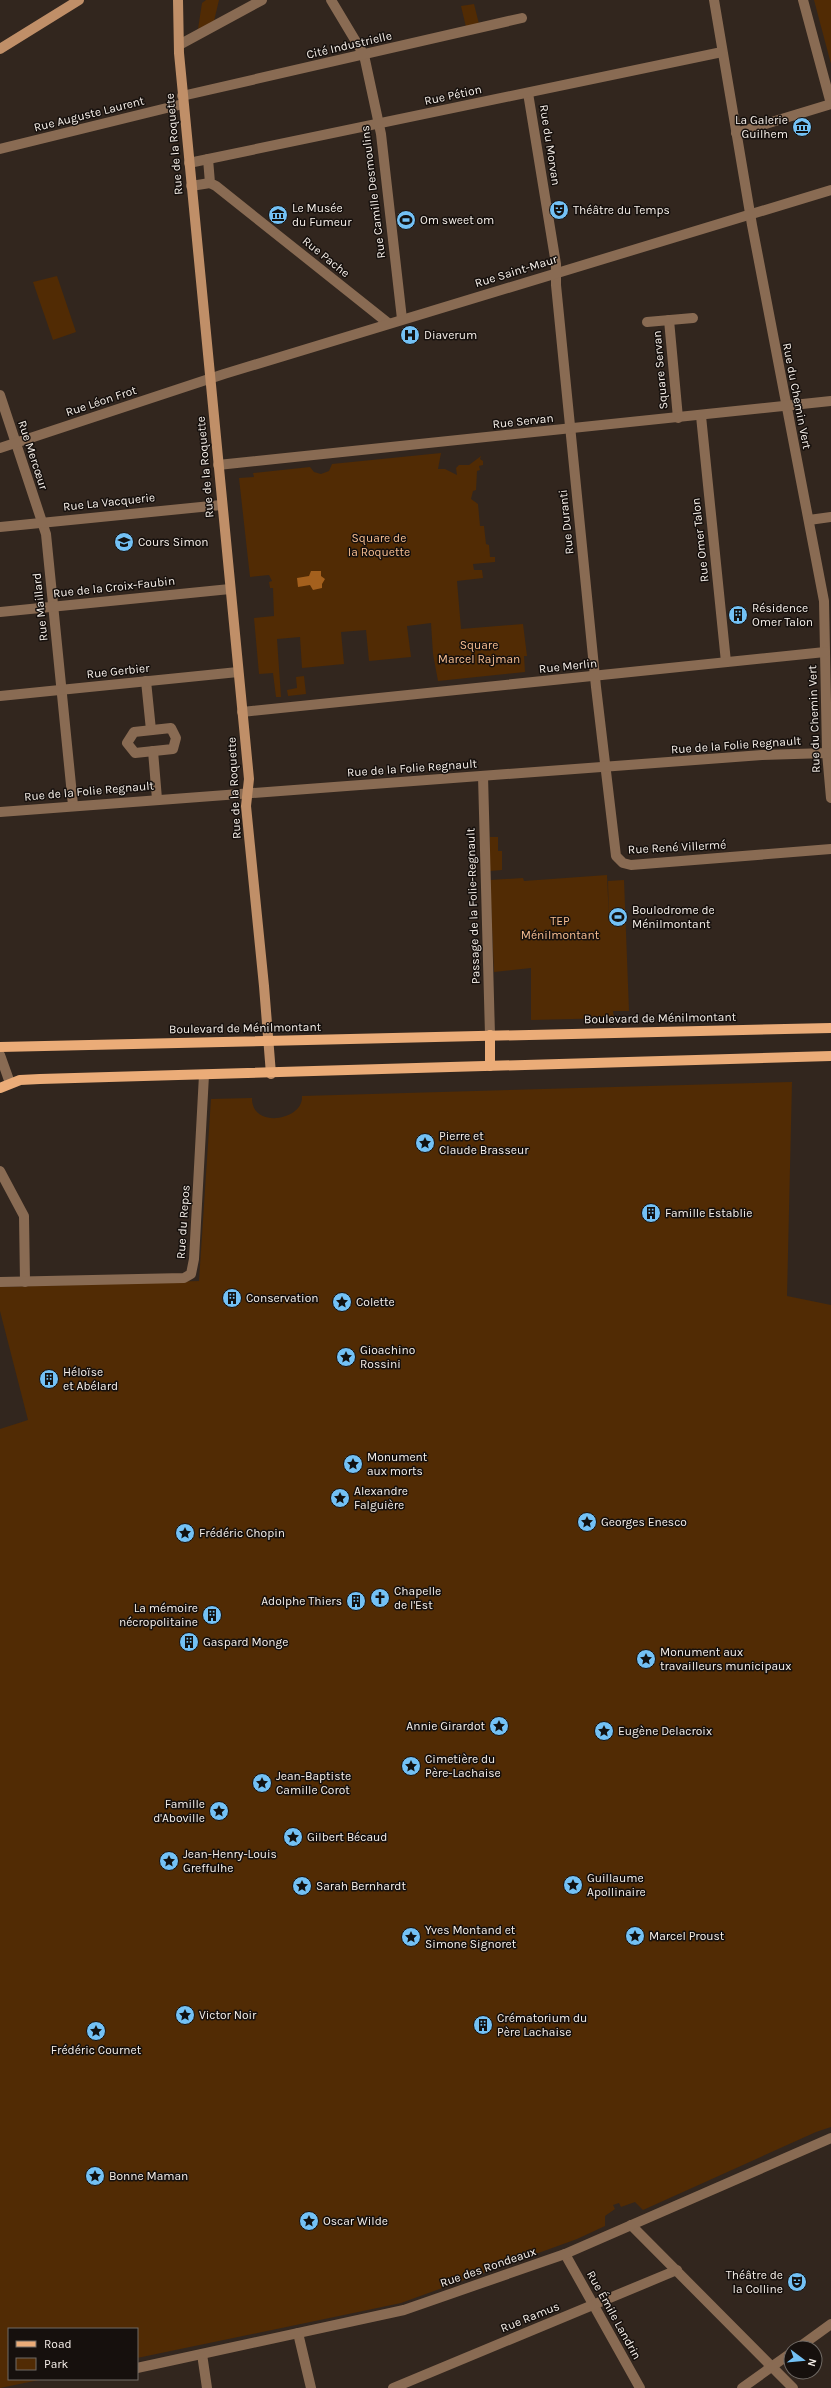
<svg xmlns="http://www.w3.org/2000/svg" width="831" height="2388" viewBox="0 0 831 2388" font-family="Karla,sans-serif">
  <rect width="100%" height="100%" fill="#32261e"/>
  <!-- green -->
  <g fill="#512b04">
    <path d="M206,0H219L214,21L198,29L202,3Z"/>
    <path d="M814,0H831V64Z"/>
    <path d="M474,4L479,24L466,27L461,6Z"/>
    <path d="M57,276L76,332L53,340L33,282Z"/>
    <path d="M441,453L438,469H445L457,475L456,468L459,465H469L481,456L480,459L483,461V465L479,466L480,470L477,471L476,490L473,491L471,499L478,504L480,526H484L486,544L489,545L490,557H495V562L473,564L474,570H482L483,578L457,581L461,629L523,624L527,656H524L525,672L438,681L433,654L431,623L407,626L411,657L369,661L366,630L341,632L344,664L302,668L300,637L277,639L281,697H276L273,673L259,674L254,618L274,616L273,588H270L269,582L272,581L269,575L250,577L239,478L254,477L253,473L310,467L314,472L321,474L329,471L332,464Z"/>
    <path d="M304,676L306,694L288,696L287,690L297,688L296,677Z"/>
    <path d="M490,837H498V851H502V870L490,871Z"/>
    <path d="M607,875L609,921L608,881L624,880L629,1011H613L614,1018L531,1020V968L494,972L490,880L523,878L524,881Z"/>
    <path d="M792,1082L787,1296L831,1305V2127L816,2132L643,2210L635,2202L621,2207L619,2203L613,2205L615,2209L605,2216V2226L577,2239L401,2303L137,2358V2329H9V2379H44L0,2388V1429L28,1420L0,1311V1287L199,1281L211,1099L252,1098C251,1129 304,1121 302,1096Z"/>
  </g>
  <!-- water -->
  <path fill="#a4601d" d="M311,571H321V576L325,579L322,584V588L313,590L310,585L298,587L297,578L309,576Z"/>
  <g fill="none" stroke-linecap="round" stroke-linejoin="round">
    <!-- street -->
    <g stroke="#896b53" stroke-width="10">
      <path d="M331,0L364,55L381,134L402,319"/>
      <path d="M714,0L752,225L824,601L827,753L831,798"/>
      <path d="M803,0L831,104"/>
      <path d="M179,45L262,0"/>
      <path d="M528,93L556,264V285L596,687L616,856L623,863L631,865L831,849"/>
      <path d="M182,96L522,18"/>
      <path d="M736,133L831,104"/>
      <path d="M0,149L183,104"/>
      <path d="M208,159L210,183L216,186L388,323"/>
      <path d="M189,163L722,52"/>
      <path d="M191,186L210,183"/>
      <path d="M669,320L678,418"/>
      <path d="M647,322L693,318"/>
      <path d="M0,395L46,534L73,805"/>
      <path d="M701,416L726,662"/>
      <path d="M0,448L224,374L831,190"/>
      <path d="M218,465L831,401"/>
      <path d="M809,520L831,517"/>
      <path d="M0,527L221,505"/>
      <path d="M0,612L230,589"/>
      <path d="M146,681L151,730"/>
      <path d="M0,696L238,672"/>
      <path d="M242,712L825,652"/>
      <path d="M171,728L176,738L173,749L135,753L127,743L134,732Z"/>
      <path d="M153,751L157,799"/>
      <path d="M483,776L490,1035"/>
      <path d="M0,812L762,755L827,753"/>
      <path d="M0,1055L10,1083"/>
      <path d="M0,1171L24,1216L25,1282"/>
      <path d="M0,1282L184,1278L191,1274L194,1259L204,1075"/>
      <path d="M631,2225L793,2388"/>
      <path d="M565,2254L640,2388"/>
      <path d="M298,2333L311,2388"/>
      <path d="M798,2348L831,2324"/>
      <path d="M202,2354L207,2388"/>
      <path d="M137,2368L404,2310L565,2254L831,2138"/>
      <path d="M393,2388L677,2270"/>
      <path d="M742,2388L791,2353"/>
    </g>
    <!-- secondary -->
    <g stroke="#c08f68" stroke-width="10">
      <path d="M178,0L179,53L249,779L246,806L264,986L271,1074"/>
      <path d="M0,49L79,0"/>
    </g>
    <!-- primary -->
    <g stroke="#ebac78" stroke-width="10">
      <path d="M490,1035V1066"/>
      <path d="M0,1047L831,1028"/>
      <path d="M0,1088L20,1080L40,1079L831,1056"/>
    </g>
  </g>
  <!-- icons -->
  <defs>
    <symbol id="museum-disc" viewBox="-11 -11 22 22"><circle r="9.5" fill="#73c1f5" stroke="#16100d"/><path d="M0-6L6-3V-2H-6V-3ZM-5-1h2V3h-2ZM-1-1h2V3h-2ZM3-1h2V3H3ZM-6 4H6V6H-6Z" fill="#111"/></symbol>
    <symbol id="theatre-disc" viewBox="-11 -11 22 22"><circle r="9.5" fill="#73c1f5" stroke="#16100d"/><path d="M-5-5.5Q0-4 5-5.5V0Q5 5 0 6Q-5 5-5 0ZM-3.3-2.5H-1v1.5H-3.3ZM1-2.5H3.3v1.5H1ZM-2.8 1Q0 5.5 2.8 1Z" fill="#111"/></symbol>
    <symbol id="stadium-disc" viewBox="-11 -11 22 22"><circle r="9.5" fill="#73c1f5" stroke="#16100d"/><path d="M0-5a6.5 5 0 1 0 0 10a6.5 5 0 1 0 0-10ZM-3.5-1.8h7v3.6h-7Z" fill="#111"/></symbol>
    <symbol id="hospital-disc" viewBox="-11 -11 22 22"><circle r="9.5" fill="#73c1f5" stroke="#16100d"/><path d="M-5-5h3v3.5h4V-5h3V5h-3V1.5h-4V5h-3Z" fill="#111"/></symbol>
    <symbol id="university-disc" viewBox="-11 -11 22 22"><circle r="9.5" fill="#73c1f5" stroke="#16100d"/><path d="M0-5L7-2L0 1L-7-2ZM-4 1L0 2.5L4 1V4Q0 6-4 4Z" fill="#111"/></symbol>
    <symbol id="building-disc" viewBox="-11 -11 22 22"><circle r="9.5" fill="#73c1f5" stroke="#16100d"/><path d="M-4-6H4V6H1V3H-1V6H-4ZM-2.5-4.3h1.7v1.8h-1.7ZM.8-4.3h1.7v1.8H.8ZM-2.5-1h1.7V.8h-1.7ZM.8-1h1.7V.8H.8Z" fill="#111"/></symbol>
    <symbol id="sight-disc" viewBox="-11 -11 22 22"><circle r="9.5" fill="#73c1f5" stroke="#16100d"/><path d="M0-6L1.8-2.2L6-1.7L2.9 1.2L3.7 5.4L0 3.3L-3.7 5.4L-2.9 1.2L-6-1.7L-1.8-2.2Z" fill="#111"/></symbol>
    <symbol id="church-disc" viewBox="-11 -11 22 22"><circle r="9.5" fill="#73c1f5" stroke="#16100d"/><path d="M-1.2-6h2.4v3.5h3.3v2.4h-3.3V6h-2.4V-.1h-3.3v-2.4h3.3Z" fill="#111"/></symbol>
  </defs>
  <g fill-rule="evenodd">
    <use href="#museum-disc" x="791" y="116" width="22" height="22"/>
    <use href="#theatre-disc" x="548" y="199" width="22" height="22"/>
    <use href="#museum-disc" x="267" y="204" width="22" height="22"/>
    <use href="#stadium-disc" x="395" y="209" width="22" height="22"/>
    <use href="#hospital-disc" x="399" y="324" width="22" height="22"/>
    <use href="#university-disc" x="113" y="531" width="22" height="22"/>
    <use href="#building-disc" x="727" y="604" width="22" height="22"/>
    <use href="#stadium-disc" x="607" y="906" width="22" height="22"/>
    <use href="#sight-disc" x="414" y="1132" width="22" height="22"/>
    <use href="#building-disc" x="640" y="1202" width="22" height="22"/>
    <use href="#building-disc" x="221" y="1287" width="22" height="22"/>
    <use href="#sight-disc" x="331" y="1291" width="22" height="22"/>
    <use href="#sight-disc" x="335" y="1346" width="22" height="22"/>
    <use href="#building-disc" x="38" y="1368" width="22" height="22"/>
    <use href="#sight-disc" x="342" y="1453" width="22" height="22"/>
    <use href="#sight-disc" x="329" y="1487" width="22" height="22"/>
    <use href="#sight-disc" x="576" y="1511" width="22" height="22"/>
    <use href="#sight-disc" x="174" y="1522" width="22" height="22"/>
    <use href="#church-disc" x="369" y="1587" width="22" height="22"/>
    <use href="#building-disc" x="345" y="1590" width="22" height="22"/>
    <use href="#building-disc" x="201" y="1604" width="22" height="22"/>
    <use href="#building-disc" x="178" y="1631" width="22" height="22"/>
    <use href="#sight-disc" x="635" y="1648" width="22" height="22"/>
    <use href="#sight-disc" x="488" y="1715" width="22" height="22"/>
    <use href="#sight-disc" x="593" y="1720" width="22" height="22"/>
    <use href="#sight-disc" x="400" y="1755" width="22" height="22"/>
    <use href="#sight-disc" x="251" y="1772" width="22" height="22"/>
    <use href="#sight-disc" x="208" y="1800" width="22" height="22"/>
    <use href="#sight-disc" x="282" y="1826" width="22" height="22"/>
    <use href="#sight-disc" x="158" y="1850" width="22" height="22"/>
    <use href="#sight-disc" x="562" y="1874" width="22" height="22"/>
    <use href="#sight-disc" x="291" y="1875" width="22" height="22"/>
    <use href="#sight-disc" x="624" y="1925" width="22" height="22"/>
    <use href="#sight-disc" x="400" y="1926" width="22" height="22"/>
    <use href="#sight-disc" x="174" y="2004" width="22" height="22"/>
    <use href="#building-disc" x="472" y="2014" width="22" height="22"/>
    <use href="#sight-disc" x="85" y="2020" width="22" height="22"/>
    <use href="#sight-disc" x="84" y="2165" width="22" height="22"/>
    <use href="#sight-disc" x="298" y="2210" width="22" height="22"/>
    <use href="#theatre-disc" x="786" y="2271" width="22" height="22"/>
  </g>
  <g text-anchor="middle" stroke-width="3" stroke-linejoin="round" paint-order="stroke">
    <!-- street labels -->
    <g font-size="12" fill="#f7f0ea" stroke="#16100d">
      <text transform="translate(349 45) rotate(-13)" y="4">Cité Industrielle</text>
      <text transform="translate(453 95) rotate(-12)" y="4">Rue Pétion</text>
      <text transform="translate(89 114) rotate(-14)" y="4">Rue Auguste Laurent</text>
      <text transform="translate(174 144) rotate(-95)" y="4">Rue de la Roquette</text>
      <text transform="translate(550 145) rotate(81)" y="4">Rue du Morvan</text>
      <text transform="translate(373 192) rotate(-97)" y="4">Rue Camille Desmoulins</text>
      <text transform="translate(326 257) rotate(39)" y="4">Rue Pache</text>
      <text transform="translate(516 271) rotate(-17)" y="4">Rue Saint-Maur</text>
      <text transform="translate(660 370) rotate(-95)" y="4">Square Servan</text>
      <text transform="translate(797 396) rotate(79)" y="4">Rue du Chemin Vert</text>
      <text transform="translate(101 401) rotate(-18)" y="4">Rue Léon Frot</text>
      <text transform="translate(523 421) rotate(-6)" y="4">Rue Servan</text>
      <text transform="translate(33 455) rotate(72)" y="4">Rue Mercœur</text>
      <text transform="translate(205 467) rotate(-95)" y="4">Rue de la Roquette</text>
      <text transform="translate(109 502) rotate(-6)" y="4">Rue La Vacquerie</text>
      <text transform="translate(566 522) rotate(-96)" y="4">Rue Duranti</text>
      <text transform="translate(700 540) rotate(-96)" y="4">Rue Omer Talon</text>
      <text transform="translate(114 587) rotate(-6)" y="4">Rue de la Croix-Faubin</text>
      <text transform="translate(40 607) rotate(-96)" y="4">Rue Maillard</text>
      <text transform="translate(568 666) rotate(-6)" y="4">Rue Merlin</text>
      <text transform="translate(118 671) rotate(-6)" y="4">Rue Gerbier</text>
      <text transform="translate(814 719) rotate(-92)" y="4">Rue du Chemin Vert</text>
      <text transform="translate(736 745) rotate(-4)" y="4">Rue de la Folie Regnault</text>
      <text transform="translate(412 768) rotate(-4)" y="4">Rue de la Folie Regnault</text>
      <text transform="translate(234 788) rotate(-93)" y="4">Rue de la Roquette</text>
      <text transform="translate(89 791) rotate(-5)" y="4">Rue de la Folie Regnault</text>
      <text transform="translate(677 847) rotate(-3)" y="4">Rue René Villermé</text>
      <text transform="translate(473 906) rotate(-92)" y="4">Passage de la Folie-Regnault</text>
      <text transform="translate(660 1018) rotate(-1)" y="4">Boulevard de Ménilmontant</text>
      <text transform="translate(245 1028) rotate(-1)" y="4">Boulevard de Ménilmontant</text>
      <text transform="translate(183 1222) rotate(-86)" y="4">Rue du Repos</text>
      <text transform="translate(488 2267) rotate(-19)" y="4">Rue des Rondeaux</text>
      <text transform="translate(614 2315) rotate(61)" y="4">Rue Émile Landrin</text>
      <text transform="translate(530 2317) rotate(-22)" y="4">Rue Ramus</text>
    </g>
    <!-- poi labels -->
    <g font-size="12" fill="#f7f0ea" stroke="#16100d" text-anchor="start">
      <text x="788" y="124" text-anchor="end">La Galerie<tspan x="788" dy="14">Guilhem</tspan></text>
      <text x="292" y="212">Le Musée<tspan x="292" dy="14">du Fumeur</tspan></text>
      <text x="573" y="214">Théâtre du Temps</text>
      <text x="420" y="224">Om sweet om</text>
      <text x="424" y="339">Diaverum</text>
      <text x="138" y="546">Cours Simon</text>
      <text x="752" y="612">Résidence<tspan x="752" dy="14">Omer Talon</tspan></text>
      <text x="632" y="914">Boulodrome de<tspan x="632" dy="14">Ménilmontant</tspan></text>
      <text x="439" y="1140">Pierre et<tspan x="439" dy="14">Claude Brasseur</tspan></text>
      <text x="665" y="1217">Famille Establie</text>
      <text x="246" y="1302">Conservation</text>
      <text x="356" y="1306">Colette</text>
      <text x="360" y="1354">Gioachino<tspan x="360" dy="14">Rossini</tspan></text>
      <text x="63" y="1376">Héloïse<tspan x="63" dy="14">et Abélard</tspan></text>
      <text x="367" y="1461">Monument<tspan x="367" dy="14">aux morts</tspan></text>
      <text x="354" y="1495">Alexandre<tspan x="354" dy="14">Falguière</tspan></text>
      <text x="601" y="1526">Georges Enesco</text>
      <text x="199" y="1537">Frédéric Chopin</text>
      <text x="394" y="1595">Chapelle<tspan x="394" dy="14">de l'Est</tspan></text>
      <text x="342" y="1605" text-anchor="end">Adolphe Thiers</text>
      <text x="198" y="1612" text-anchor="end">La mémoire<tspan x="198" dy="14">nécropolitaine</tspan></text>
      <text x="203" y="1646">Gaspard Monge</text>
      <text x="660" y="1656">Monument aux<tspan x="660" dy="14">travailleurs municipaux</tspan></text>
      <text x="485" y="1730" text-anchor="end">Annie Girardot</text>
      <text x="618" y="1735">Eugène Delacroix</text>
      <text x="425" y="1763">Cimetière du<tspan x="425" dy="14">Père-Lachaise</tspan></text>
      <text x="276" y="1780">Jean-Baptiste<tspan x="276" dy="14">Camille Corot</tspan></text>
      <text x="205" y="1808" text-anchor="end">Famille<tspan x="205" dy="14">d'Aboville</tspan></text>
      <text x="307" y="1841">Gilbert Bécaud</text>
      <text x="183" y="1858">Jean-Henry-Louis<tspan x="183" dy="14">Greffulhe</tspan></text>
      <text x="587" y="1882">Guillaume<tspan x="587" dy="14">Apollinaire</tspan></text>
      <text x="316" y="1890">Sarah Bernhardt</text>
      <text x="425" y="1934">Yves Montand et<tspan x="425" dy="14">Simone Signoret</tspan></text>
      <text x="649" y="1940">Marcel Proust</text>
      <text x="199" y="2019">Victor Noir</text>
      <text x="497" y="2022">Crématorium du<tspan x="497" dy="14">Père Lachaise</tspan></text>
      <text x="96" y="2054" text-anchor="middle">Frédéric Cournet</text>
      <text x="109" y="2180">Bonne Maman</text>
      <text x="323" y="2225">Oscar Wilde</text>
      <text x="783" y="2279" text-anchor="end">Théâtre de<tspan x="783" dy="14">la Colline</tspan></text>
    </g>
    <!-- park labels -->
    <g font-size="12" fill="#f8bf92" stroke="#16100d">
      <text x="379" y="542">Square de<tspan x="379" dy="14">la Roquette</tspan></text>
      <text x="479" y="649">Square<tspan x="479" dy="14">Marcel Rajman</tspan></text>
      <text x="560" y="925">TEP<tspan x="560" dy="14">Ménilmontant</tspan></text>
    </g>
  </g>
  <!-- legend -->
  <rect x="8" y="2328" width="130" height="52" fill="#16100d" stroke="#706a65"/>
  <rect x="16" y="2341" width="20" height="6" fill="#ebac78" stroke="#706a65"/>
  <text x="44" y="2348" font-size="12" fill="#f7f0ea">Road</text>
  <rect x="16" y="2358" width="20" height="12" fill="#512b04" stroke="#706a65"/>
  <text x="44" y="2368" font-size="12" fill="#f7f0ea">Park</text>
  <!-- north arrow -->
  <g transform="translate(803 2360) rotate(106)"><circle r="19" fill="#16100d" stroke="#706a65"/>
  <path d="M0-3L7 15L0 10L-7 15Z" fill="#73c1f5"/>
  <text y="-6" font-size="11" font-weight="bold" text-anchor="middle" fill="#f7f0ea">N</text>
  </g>
</svg>
